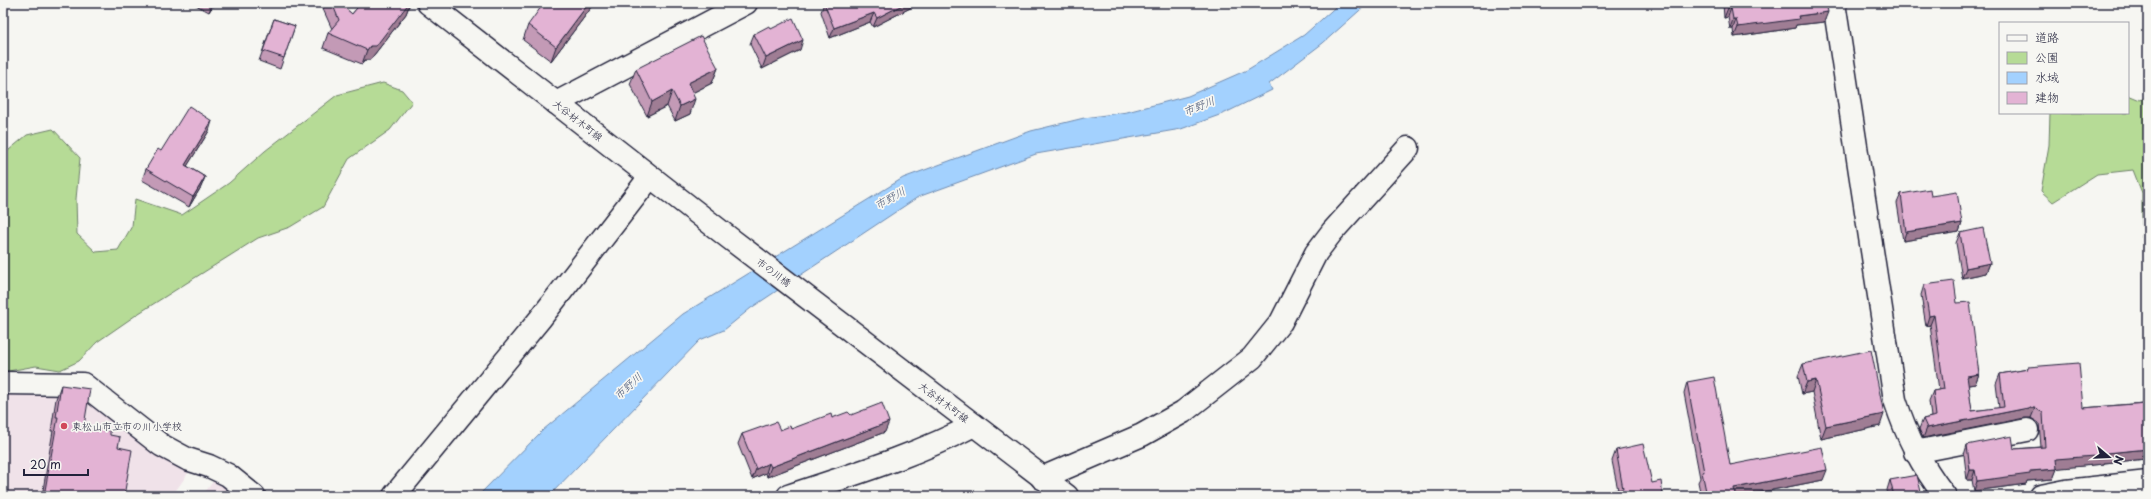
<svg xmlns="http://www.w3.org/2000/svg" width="2151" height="499" viewBox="0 0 2151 499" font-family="'Playpen Sans','Klee One',sans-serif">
  <rect width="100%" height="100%" fill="#f6f6f2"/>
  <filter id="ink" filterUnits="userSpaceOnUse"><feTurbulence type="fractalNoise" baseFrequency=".025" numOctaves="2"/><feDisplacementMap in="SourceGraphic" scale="8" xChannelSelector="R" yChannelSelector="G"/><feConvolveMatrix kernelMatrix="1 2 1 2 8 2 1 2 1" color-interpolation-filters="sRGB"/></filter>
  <g filter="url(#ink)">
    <!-- built -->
    <g fill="#f0e2e9">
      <path d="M3,389H73L191,469L172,496H3Z"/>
      <path d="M215,479L239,496H202Z"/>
    </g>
    <!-- green -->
    <g fill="#b6db96" stroke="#6c7e68">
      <path d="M383,83L402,90L412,102L390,130L349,159L323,207L290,227L258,238L139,313L97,342L79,361L60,370L36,366L3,372V155L27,135L53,129L80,158L76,199L77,234L96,252L118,250L132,226L135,199L182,215L229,183L265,151L337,95Z"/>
      <path d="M2128,95L2140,100L2148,97V234L2142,237V193L2133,170L2097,174L2053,202L2041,191L2049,145L2050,113H2128Z"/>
    </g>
    <!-- water -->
    <path fill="#a3d1fe" stroke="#6f8bb0" d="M1340,3H1368L1323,43L1269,84L1272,90L1225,113L1181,129L1036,154L918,197L751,308L724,330L700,340L549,496H478L543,430L683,314L903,178L1031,131L1084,118L1127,112L1188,96L1247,70L1304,35Z"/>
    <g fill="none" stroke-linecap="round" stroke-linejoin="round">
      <defs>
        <g id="minor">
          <path d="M556,103L746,3"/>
          <path d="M3,383L83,384L161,445L187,459L209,466L228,475L254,496"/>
          <path d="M1915,452L2027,430"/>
          <path d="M1042,478L1142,435L1183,412L1252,358L1281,322L1316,253L1332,232L1408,148"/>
          <path d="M394,496L540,319L650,177"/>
          <path d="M788,496C851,475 915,456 974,425"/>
          <path d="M2041,496L2066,491L2148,482"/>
        </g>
        <path id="tertiary" d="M1834,3L1895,400C1907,437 1921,465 1945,496"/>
        <path id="secondary" d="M428,3L728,237L1067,496"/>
      </defs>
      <!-- minor casing -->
      <use href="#minor" stroke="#22223b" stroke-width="25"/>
      <!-- tertiary casing -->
      <use href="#tertiary" stroke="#22223b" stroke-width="25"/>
      <!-- secondary casing -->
      <use href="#secondary" stroke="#22223b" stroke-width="25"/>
      <!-- minor -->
      <use href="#minor" stroke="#f6f6f2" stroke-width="22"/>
      <!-- tertiary -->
      <use href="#tertiary" stroke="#f6f6f2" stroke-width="22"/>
      <!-- secondary -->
      <use href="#secondary" stroke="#f6f6f2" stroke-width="22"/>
    </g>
    <!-- wall -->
    <g fill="#c39ab6" stroke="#22223b">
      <path d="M192,3H214L209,12Z"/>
      <path d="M325,3H339L352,14L361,3H410L406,14L370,60H365L362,64L323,48L328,33L332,29L323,9Z"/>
      <path d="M595,3L551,61L523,40L528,25Z"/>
      <path d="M824,3H920L873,27L870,22L830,38L821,12Z"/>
      <path d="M1723,3H1826L1824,22L1796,25L1795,28L1734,37L1733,29H1730L1728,17L1724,18Z"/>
      <path d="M274,19L295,26L280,69L259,61Z"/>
      <path d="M754,34L800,50L762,69L750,44Z"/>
      <path d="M718,68L712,83L692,93L690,114L675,121L667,106L647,116L630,84L636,69Z"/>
      <path d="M209,131L187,166L205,177L201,187L189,207L142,180L146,169L161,151Z"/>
      <path d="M1901,194L1931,196L1962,223L1959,232L1903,241L1897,203Z"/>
      <path d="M1960,233L1990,263L1986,273L1962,278L1956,243Z"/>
      <path d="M1924,285L1957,303L1979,374L1975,384L1968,385L1972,411L1999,408L1996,384L2000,374L2028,369V367L2083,408L2143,403V388L2147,378H2148V470L2146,459L2104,463V464L2057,468L2053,479L2027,481L2026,484L1974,491L1972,480H1967L1964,455L1967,445L2014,449L2041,447L2039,423L2031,418H2025L1923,438L1919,429L1923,419L1931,417L1929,401L1933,391L1939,390L1930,325L1926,326L1921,295Z"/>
      <path d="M1803,364L1880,426L1821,439L1812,392L1802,394L1798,376Z"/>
      <path d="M1687,382L1730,465L1823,480L1742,496H1700H1701L1698,482L1700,478L1684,393Z"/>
      <path d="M61,385L84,426L110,435L118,447L124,496H42L53,431H51L56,399Z"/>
      <path d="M851,415L885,432L767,477L766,473L752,479L738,444L742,434L791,429L832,418Z"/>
      <path d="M1616,450L1652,483L1663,496H1608L1609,491L1618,490L1612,461Z"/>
      <path d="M1890,480L1922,496H1888L1887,490Z"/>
    </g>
    <!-- shaded-wall -->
    <g fill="#9f7d94" stroke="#22223b">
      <path d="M213,3H214L209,12Z"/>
      <path d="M409,3H410L406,14L370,60H365L362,64L367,50Z"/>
      <path d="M589,3H595L551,61L556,47Z"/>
      <path d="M906,3H920L873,27L877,18Z"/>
      <path d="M1728,8H1731L1728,17L1724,18Z"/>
      <path d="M1828,12L1824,22L1796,25L1795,28L1734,37L1738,27L1798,16Z"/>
      <path d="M874,13L870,22L830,38L834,28Z"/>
      <path d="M1733,19H1736L1733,29H1730Z"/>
      <path d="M803,40L800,50L762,69L766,58Z"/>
      <path d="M718,68L712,83L682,98L688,83Z"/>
      <path d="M672,91L667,106L647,116L652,102Z"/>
      <path d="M695,99L690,114L675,121L680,106Z"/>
      <path d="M212,121L209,131L181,176L185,165Z"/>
      <path d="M205,177L201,187L189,207L193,197Z"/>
      <path d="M1962,223L1959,232L1903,241L1906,232Z"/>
      <path d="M1990,263L1986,273L1962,278L1966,268Z"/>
      <path d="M1934,315L1930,325L1926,326L1929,316Z"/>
      <path d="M1979,374L1975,384L1963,386L1967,376Z"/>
      <path d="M1816,380L1812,392L1802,394L1807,382Z"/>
      <path d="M2028,408H2035L2031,418H2025L1923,438L1927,428Z"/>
      <path d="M1884,414L1880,426L1821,439L1826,426Z"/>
      <path d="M889,422L885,432L767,477L771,467Z"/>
      <path d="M2148,449V454L2146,459L2104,463V464L2052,469L2056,459L2107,453Z"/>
      <path d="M769,463L766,473L752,479L756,469Z"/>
      <path d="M2057,469L2053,479L2027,481L2026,484L1974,491L1977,481L2030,471Z"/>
      <path d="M1827,470L1823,480L1742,496H1723L1734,488Z"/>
      <path d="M1970,470H1975L1972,480H1967Z"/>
    </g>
    <!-- building -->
    <g fill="#e3b3d4" stroke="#22223b">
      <path d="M332,3H339L352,14L361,3H409L376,46H370L367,50L328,33L339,20Z"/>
      <path d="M544,3H589L556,47L528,25Z"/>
      <path d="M824,3H906L877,18L874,13L834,28Z"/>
      <path d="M1727,3H1826L1828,12L1798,16L1799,19L1738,27L1736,19H1733L1731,8H1728Z"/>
      <path d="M793,18L803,40L766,58L754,34L769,26L771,29Z"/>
      <path d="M274,19L295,26L284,58L263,51Z"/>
      <path d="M701,36L718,68L688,83L695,99L680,106L672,91L652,102L636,69Z"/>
      <path d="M189,106L212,121L185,165L205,177L193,197L146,169L158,149L161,151Z"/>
      <path d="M1930,189L1931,196L1957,192L1962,223L1906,232L1901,194Z"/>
      <path d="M1983,228L1990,263L1966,268L1960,233Z"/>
      <path d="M1954,281L1957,303L1970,302L1979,374L1967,376L1972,411L2004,407L2000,374L2028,369V367L2079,363L2083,408L2146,403L2147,378H2148V449L2107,453V455L2056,459L2057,469L2030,471V474L1977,481L1975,470H1970L1967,445L2012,436L2014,449L2045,447L2043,413L2035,408H2028L1927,428L1923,419L1936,416L1933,391L1944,389L1934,315L1929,316L1924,285Z"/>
      <path d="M1871,350L1884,414L1826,426L1816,380L1807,382L1803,364Z"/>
      <path d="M1714,377L1730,465L1822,447L1827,470L1734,488L1735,494L1723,496H1707L1702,472H1704L1687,382Z"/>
      <path d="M61,385L90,389L84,426L110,431V435L120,437L118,447L132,450L124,496H44L58,417H56Z"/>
      <path d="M882,403L889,422L771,467L769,463L756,469L742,434L776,422L780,430L790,426L791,429L831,414L832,418L848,412L851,415Z"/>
      <path d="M1643,444L1652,483L1661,481L1663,496H1610L1609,491L1623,489L1616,450Z"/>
      <path d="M1917,475L1922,496H1894L1890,480Z"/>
      <path d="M2071,492L2072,496H2055Z"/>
    </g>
  </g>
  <!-- markers -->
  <circle fill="#d1495b" stroke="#f6f6f2" stroke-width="1.5" cx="64" cy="426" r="4"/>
  <g text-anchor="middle" stroke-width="3.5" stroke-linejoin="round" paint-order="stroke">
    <!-- street labels -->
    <g font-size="10" fill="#22223b" stroke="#f6f6f2">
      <text transform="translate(578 120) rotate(38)" y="4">大谷材木町線</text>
      <text transform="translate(774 272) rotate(37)" y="4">市の川橋</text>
      <text transform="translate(944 402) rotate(37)" y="4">大谷材木町線</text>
    </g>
    <!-- poi labels -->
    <g font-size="10" fill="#22223b" stroke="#f6f6f2" text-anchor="start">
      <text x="72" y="430">東松山市立市の川小学校</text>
    </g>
    <!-- water labels -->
    <g font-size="11" font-style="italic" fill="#495776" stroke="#f6f6f2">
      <text transform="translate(1199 106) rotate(-22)" y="4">市野川</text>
      <text transform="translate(890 198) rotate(-29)" y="4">市野川</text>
      <text transform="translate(628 386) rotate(-42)" y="4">市野川</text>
    </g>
  </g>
  <!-- margin -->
  <rect width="2151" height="499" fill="none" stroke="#f6f6f2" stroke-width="16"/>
  <rect x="8" y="8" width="2135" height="483" fill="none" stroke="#22223b" stroke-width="1.5" filter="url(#ink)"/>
  <!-- legend -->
  <rect x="1999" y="22" width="130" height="92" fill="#f6f6f2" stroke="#a1a1a9"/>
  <rect x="2007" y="35" width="20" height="6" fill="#f6f6f2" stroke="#a1a1a9"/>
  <text x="2035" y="42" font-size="12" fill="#22223b">道路</text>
  <rect x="2007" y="52" width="20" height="12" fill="#b6db96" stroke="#a1a1a9"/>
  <text x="2035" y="62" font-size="12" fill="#22223b">公園</text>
  <rect x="2007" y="72" width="20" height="12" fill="#a3d1fe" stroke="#a1a1a9"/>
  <text x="2035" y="82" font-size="12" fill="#22223b">水域</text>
  <rect x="2007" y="92" width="20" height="12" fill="#e3b3d4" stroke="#a1a1a9"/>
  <text x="2035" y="102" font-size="12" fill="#22223b">建物</text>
  <!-- north arrow -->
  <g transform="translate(2109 457) rotate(109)" stroke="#f6f6f2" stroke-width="3" paint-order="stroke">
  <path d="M0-3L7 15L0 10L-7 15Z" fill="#22223b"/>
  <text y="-6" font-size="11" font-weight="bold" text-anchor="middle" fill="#22223b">N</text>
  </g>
  <!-- scale -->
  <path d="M24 469v6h64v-6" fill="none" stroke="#22223b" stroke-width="2"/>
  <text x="30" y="469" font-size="12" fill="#22223b" stroke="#f6f6f2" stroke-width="3" paint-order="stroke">20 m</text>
</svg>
